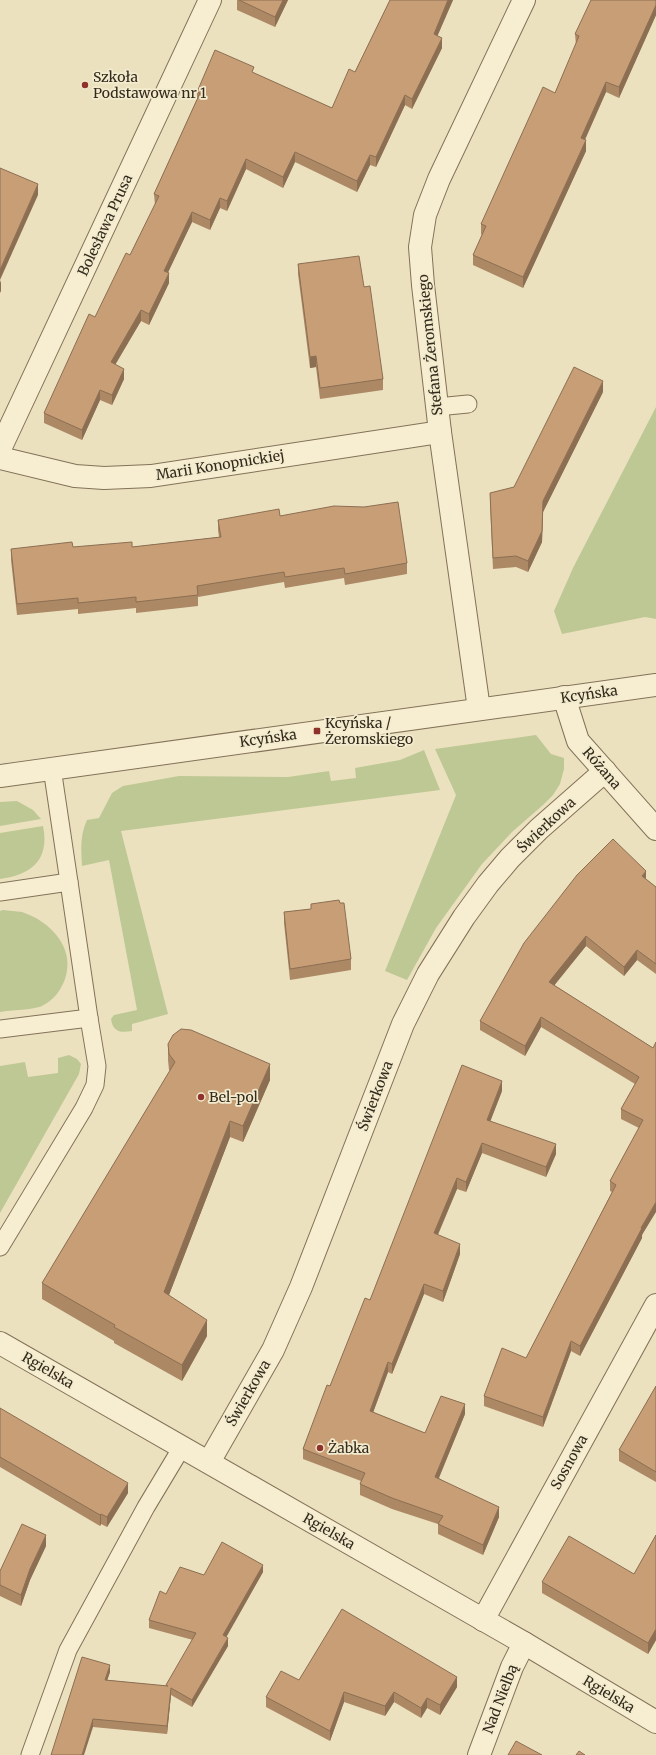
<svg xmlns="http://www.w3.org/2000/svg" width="656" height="1755" viewBox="0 0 656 1755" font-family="Merriweather,serif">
  <rect width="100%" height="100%" fill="#ebe1bf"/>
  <!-- green -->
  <g fill="#bec894">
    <path d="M656,407V619L645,617L562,634L554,611L573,568Z"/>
    <path d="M536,735L551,754L564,758V769L560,784L553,795L543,805L512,832L482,864L436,928L407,980L385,971L456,795L435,749Z"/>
    <path d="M424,750L440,790L121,831L168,1014L132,1024V1031C120,1033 113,1032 111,1019L114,1015L137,1010L109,860L82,866C81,850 80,835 87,820L99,818L112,793L123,786L179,776L288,777L329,771L331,781L356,778L355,768L400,760Z"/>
    <path d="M17,801L33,810L41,819L0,826V802Z"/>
    <path d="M43,826C50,860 31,875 0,879V833Z"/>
    <path d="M3,910C9,911 16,911 22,912C50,921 76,948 65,979C61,990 54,1000 42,1006C33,1010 11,1010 0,1012V911Z"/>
    <path d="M69,1055L77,1059L81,1064L79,1074L0,1213V1066L25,1062L28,1077L58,1073V1058Z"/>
  </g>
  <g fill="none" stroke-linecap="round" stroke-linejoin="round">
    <defs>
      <g id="service">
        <path d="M437,407L468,404"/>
        <path d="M52,768L69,882"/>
        <path d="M0,892L69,882L89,1018L0,1029"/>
        <path d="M0,1247L84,1108L95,1085L97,1066L89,1018"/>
        <path d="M30,1755L68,1650L146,1507L182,1447"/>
      </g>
      <g id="minor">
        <path d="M0,449L210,0"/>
        <path d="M0,458L75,476L104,478L151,476L440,432"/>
        <path d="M564,697L578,741L656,829"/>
        <path d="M479,709L440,432L423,285L420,247L425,215L439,179L524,0"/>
        <path d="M209,1462L273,1350L301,1287L403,1024L428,974L464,917L488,884L510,858L539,829L605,771"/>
        <path d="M483,1620L656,1305"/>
        <path d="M479,1755L512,1667L524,1643"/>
      </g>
      <g id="tertiary">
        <path d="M0,776L656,685"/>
        <path d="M0,1343L524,1643L656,1722"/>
      </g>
    </defs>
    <!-- service casing -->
    <use href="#service" stroke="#837258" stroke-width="19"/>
    <!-- minor casing -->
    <use href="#minor" stroke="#837258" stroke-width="24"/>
    <!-- tertiary casing -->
    <use href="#tertiary" stroke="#837258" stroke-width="24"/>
    <!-- service -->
    <use href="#service" stroke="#f7eed1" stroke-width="17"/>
    <!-- minor -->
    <use href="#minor" stroke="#f7eed1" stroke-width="22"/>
    <!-- tertiary -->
    <use href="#tertiary" stroke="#f7eed1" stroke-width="22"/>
  </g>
  <!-- wall -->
  <g fill="#ac8865">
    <path d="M237,0H288L275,27L237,10Z"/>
    <path d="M390,0H453L437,36L442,48L412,109L405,105L376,167L370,165L357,192L295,162L283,188L246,169L227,211L220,208L210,230L192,222L168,272L169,283L149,325L141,321L115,364L124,379L112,405L100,400L82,440L44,423V413L95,317L130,255L155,205L154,194L197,99V92L254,73L332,108L355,72Z"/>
    <path d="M656,0V15L619,98L606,92L585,140L586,151L523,288L473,265V255L482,235L481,234V224L555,93L576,45L575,34Z"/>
    <path d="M298,264L364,287L383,379V390L320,399L316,367L310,368L298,274Z"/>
    <path d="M603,392L543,512L542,542L528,572L516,567L493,569L490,504V493L514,487Z"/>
    <path d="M280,516L407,563V574L345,585L344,578L285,588L284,582L198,597V606L136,613V608L78,614V609L17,615L11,560V549L73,547H132L219,537L218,530V520Z"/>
    <path d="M646,879L656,887V974L637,960L624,976L586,946L554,985L653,1048L642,1238L580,1356L571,1351L543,1427L484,1406V1396L526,1358L612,1192L610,1191V1181L639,1128L621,1119V1109L635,1084L541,1027L525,1056L480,1030V1021Z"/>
    <path d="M311,904L351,959V970L290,980L284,923V912L311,909Z"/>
    <path d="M168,1044L270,1080L243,1142L230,1137L169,1295L207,1336L182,1381L114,1343V1341L42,1299V1283L170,1071L169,1070L168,1060Z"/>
    <path d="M502,1091L490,1121L556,1154L546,1177L482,1153L466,1192L457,1189L438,1235L460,1254L443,1302L424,1294L392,1374L388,1372L373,1412L425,1433L465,1414L439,1478L499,1517L483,1555L438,1534V1524L392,1509L360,1495V1484L361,1481L303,1459V1449L330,1386L370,1300Z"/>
    <path d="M656,1386V1482L619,1461V1450Z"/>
    <path d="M0,1408L128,1493L107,1527L101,1524L100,1526L0,1467Z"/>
    <path d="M656,1535V1640L648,1654L542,1593V1582L634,1574Z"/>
    <path d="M46,1546L30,1580L21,1606L0,1596V1571Z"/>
    <path d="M263,1572L226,1637L228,1646L192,1707L171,1695L167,1734L93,1727L82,1657L110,1672L107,1680L166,1686L193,1640L149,1628V1620L166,1594L204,1575Z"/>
    <path d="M299,1680L457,1687L440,1715L427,1708L421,1718L394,1702L385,1716L344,1702L330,1741L266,1707V1697Z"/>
  </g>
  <!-- shaded-wall -->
  <g fill="#8c6f53">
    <path d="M283,0H288L275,27V17Z"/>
    <path d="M448,0H453L434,44V34Z"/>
    <path d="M656,5V15L619,98V87Z"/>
    <path d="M442,38V48L412,109V99Z"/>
    <path d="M606,82V92L581,148V138Z"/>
    <path d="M405,95V105L376,167V157Z"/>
    <path d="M586,140V151L523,288V277Z"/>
    <path d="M295,152V162L283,188V177Z"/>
    <path d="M370,155V165L357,192V181Z"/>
    <path d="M246,159V169L227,211V201Z"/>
    <path d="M38,184V195L0,280V270Z"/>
    <path d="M220,198V208L210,230V220Z"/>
    <path d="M192,212V222L164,281V271Z"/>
    <path d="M169,273V283L149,325V314Z"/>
    <path d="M1,280V291L0,293V283Z"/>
    <path d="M141,310V321L111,372V362Z"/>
    <path d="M316,356V367L310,368V357Z"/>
    <path d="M124,369V379L112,405V395Z"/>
    <path d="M603,381V392L543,512L542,542L528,572V561L543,501Z"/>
    <path d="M100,390V400L82,440V430Z"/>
    <path d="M646,871V881L642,876Z"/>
    <path d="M586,936V946L549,992V982Z"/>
    <path d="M637,950V960L624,976V967Z"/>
    <path d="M541,1017V1027L525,1056V1046Z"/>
    <path d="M270,1064V1080L243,1142V1126Z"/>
    <path d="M502,1081V1091L487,1130V1120Z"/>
    <path d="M230,1121V1137L164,1308V1292Z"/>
    <path d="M482,1143V1153L466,1192V1182Z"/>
    <path d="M556,1144V1154L546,1177V1167Z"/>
    <path d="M457,1178V1189L434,1243V1233Z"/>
    <path d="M656,1202V1212L642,1235V1238L580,1356V1346L641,1228Z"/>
    <path d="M460,1244V1254L443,1302V1291Z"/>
    <path d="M424,1284V1294L392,1374V1364Z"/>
    <path d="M207,1320V1336L182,1381V1365Z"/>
    <path d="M571,1341V1351L543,1427V1417Z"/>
    <path d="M388,1362V1372L370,1421V1411Z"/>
    <path d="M465,1404V1414L435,1487V1477Z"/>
    <path d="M128,1483V1493L107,1527V1517Z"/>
    <path d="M499,1507V1517L483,1555V1545Z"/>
    <path d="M101,1514V1524L100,1526V1515Z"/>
    <path d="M46,1535V1546L30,1580L21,1606V1595L30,1569Z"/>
    <path d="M263,1565V1572L223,1643V1635Z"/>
    <path d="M656,1629V1640L648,1654V1643Z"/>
    <path d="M228,1638V1646L192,1707V1700Z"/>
    <path d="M110,1665V1672L105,1687V1680Z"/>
    <path d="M457,1677V1687L440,1715V1705Z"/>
    <path d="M171,1688V1695L167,1734V1726Z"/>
    <path d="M344,1692V1702L330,1741V1731Z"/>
    <path d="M394,1692V1702L385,1716V1706Z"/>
    <path d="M427,1698V1708L421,1718V1708Z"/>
    <path d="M93,1719V1727L84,1755H82Z"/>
  </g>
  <!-- building -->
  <g fill="#c89e76" stroke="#8c6f53">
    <path d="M239,0H283L275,17Z"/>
    <path d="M390,0H448L434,34L442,38L412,99L405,95L376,157L370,155L357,181L295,152L283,177L246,159L227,201L220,198L210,220L192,212L164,271L169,273L149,314L141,310L111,362L124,369L112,395L100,390L82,430L44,413L89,314L95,317L126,253L130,255L159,196L154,194L200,93L197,92L215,50L254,67L252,72L332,108L349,69L355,72Z"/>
    <path d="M591,0H656V5L619,87L606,82L581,138L586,140L523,277L473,255L486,226L481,224L543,87L555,93L579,36L575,34Z"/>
    <path d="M0,168L38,184L0,270Z"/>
    <path d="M359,256L364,287L370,286L383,379L320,388L316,356L310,357L298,264Z"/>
    <path d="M574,367L603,381L543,501L542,531L528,561L516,556L493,558L490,493L514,487Z"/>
    <path d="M398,502L407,563L345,574L344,568L285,577L284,572L197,586L198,595L136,602V597L78,603V598L17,604L11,549L72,542L73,547L132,542V547L221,537L218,520L279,509L280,516L334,506L364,507Z"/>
    <path d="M613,839L646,871L642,876L656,887V964L637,950L624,967L586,936L549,982L653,1048L656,1042V1202L641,1228H642L580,1346L571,1341L543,1417L484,1396L502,1348L526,1358L616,1185L610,1181L643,1120L621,1109L639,1077L541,1017L525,1046L480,1021L524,943L577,875Z"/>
    <path d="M339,900L340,903H344L351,959L290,969L284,912L311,909V904Z"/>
    <path d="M181,1029L191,1030L270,1064L243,1126L230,1121L164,1292L207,1320L182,1365L114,1327L115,1325L42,1283L175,1062L169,1054L168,1044L173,1035Z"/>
    <path d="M462,1065L502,1081L487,1120L556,1144L546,1167L482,1143L466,1182L457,1178L434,1233L460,1244L443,1291L424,1284L392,1364L388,1362L370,1411L425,1433L441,1396L465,1404L435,1477L499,1507L483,1545L438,1524L443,1516L392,1498L360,1484L365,1473L303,1449L327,1385L330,1386L365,1298L370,1300Z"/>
    <path d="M656,1386V1472L619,1450Z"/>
    <path d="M0,1408L128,1483L107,1517L101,1514L100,1515L0,1457Z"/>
    <path d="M22,1524L46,1535L30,1569L21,1595L0,1585V1571Z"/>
    <path d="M656,1535V1629L648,1643L542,1582L569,1536L634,1574Z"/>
    <path d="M222,1542L263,1565L223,1635L228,1638L192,1700L171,1688L167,1726L93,1719L82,1755H51L82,1657L110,1665L105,1680L168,1686L166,1685L196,1633L149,1620L160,1591L166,1594L180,1567L204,1575Z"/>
    <path d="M342,1609L457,1677L440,1705L427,1698L421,1708L394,1692L385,1706L344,1692L330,1731L266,1697L281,1671L299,1680Z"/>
    <path d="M516,1741L542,1755H508Z"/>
    <path d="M579,1751L585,1755H576Z"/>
  </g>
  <!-- markers -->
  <g fill="#8f322b" stroke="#f3ebce" stroke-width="1.5">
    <circle cx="85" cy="85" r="4"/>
    <rect x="313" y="727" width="8" height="8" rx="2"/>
    <circle cx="201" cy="1097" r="4"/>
    <circle cx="320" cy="1448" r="4"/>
  </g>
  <g text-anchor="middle" stroke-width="3.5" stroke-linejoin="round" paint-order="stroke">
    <!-- poi labels -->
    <g font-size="14" fill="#33291c" stroke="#f3ebce" text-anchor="start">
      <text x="93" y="82">Szkoła<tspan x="93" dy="16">Podstawowa nr 1</tspan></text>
      <text x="325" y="728">Kcyńska /<tspan x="325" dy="16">Żeromskiego</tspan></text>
      <text x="209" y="1102">Bel-pol</text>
      <text x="328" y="1453">Żabka</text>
    </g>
    <!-- street labels -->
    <g font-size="14" fill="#33291c" stroke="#f3ebce">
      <text transform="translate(105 225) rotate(-65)" y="5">Bolesława Prusa</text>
      <text transform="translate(430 345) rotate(-96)" y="5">Stefana Żeromskiego</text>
      <text transform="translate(220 465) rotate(-9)" y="5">Marii Konopnickiej</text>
      <text transform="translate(589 694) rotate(-8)" y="5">Kcyńska</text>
      <text transform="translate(268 738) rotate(-8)" y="5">Kcyńska</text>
      <text transform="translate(602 768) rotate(49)" y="5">Różana</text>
      <text transform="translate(546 825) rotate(-43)" y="5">Świerkowa</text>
      <text transform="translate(375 1096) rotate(-69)" y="5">Świerkowa</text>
      <text transform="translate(48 1370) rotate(30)" y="5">Rgielska</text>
      <text transform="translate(248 1393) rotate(-60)" y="5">Świerkowa</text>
      <text transform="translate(569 1462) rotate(-61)" y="5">Sosnowa</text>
      <text transform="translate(329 1531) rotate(30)" y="5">Rgielska</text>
      <text transform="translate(609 1694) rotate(31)" y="5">Rgielska</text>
      <text transform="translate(500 1699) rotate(-69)" y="5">Nad Nielbą</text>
    </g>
  </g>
</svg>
